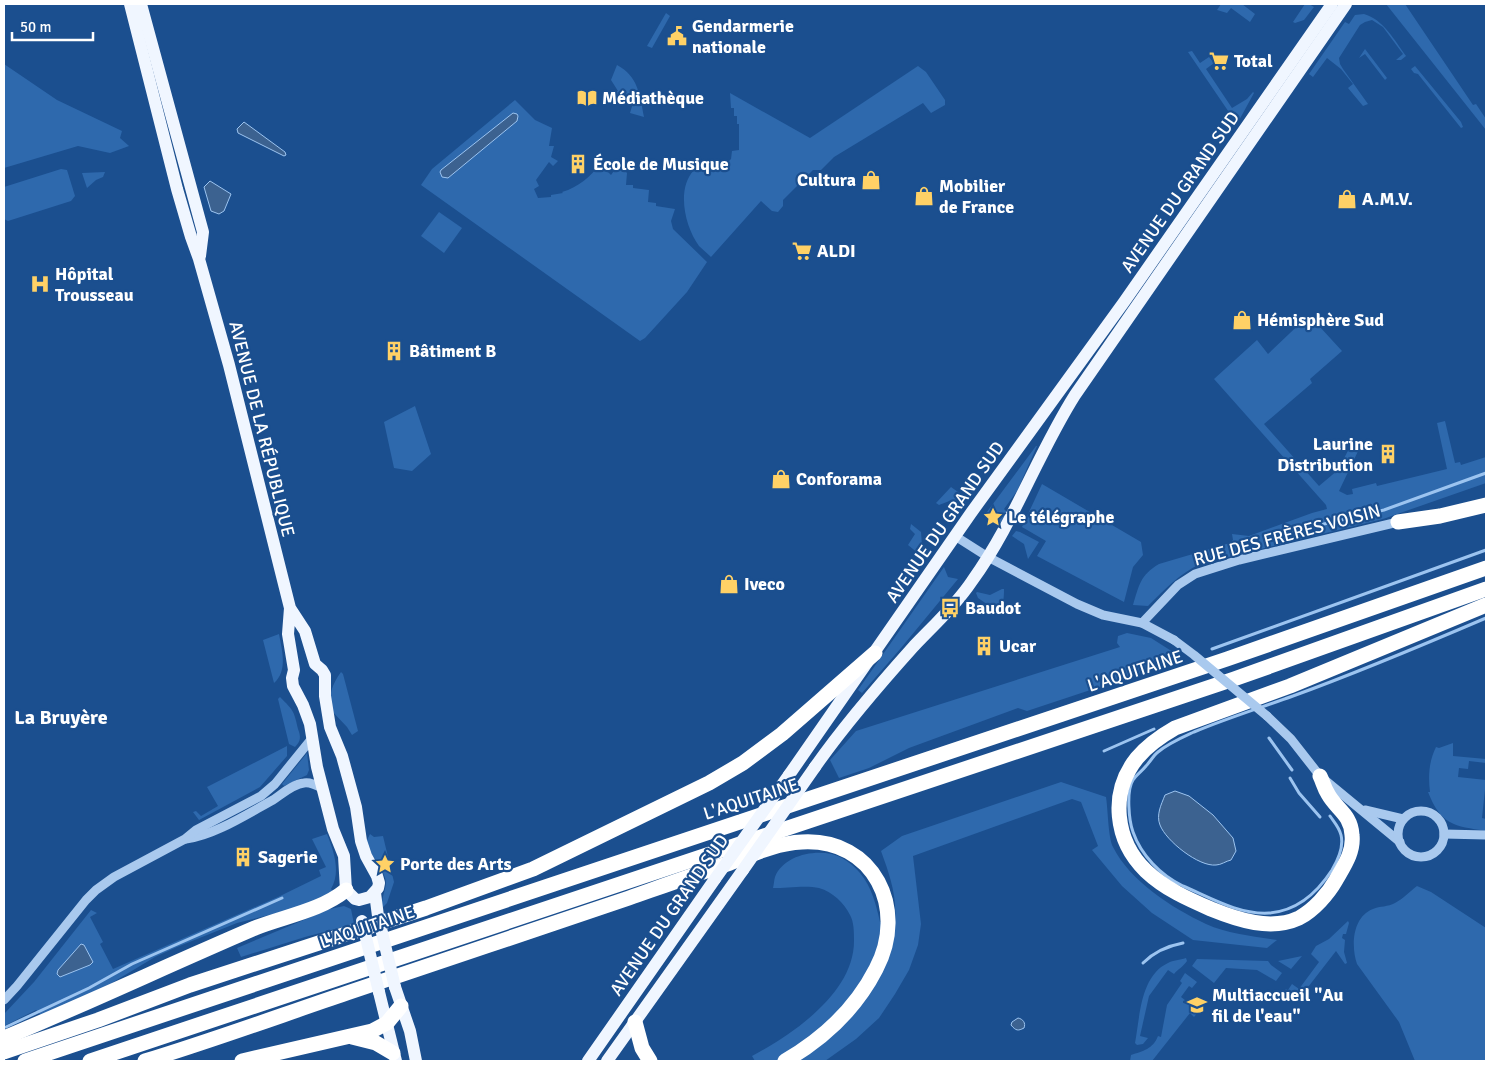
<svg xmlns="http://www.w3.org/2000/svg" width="1490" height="1065" viewBox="0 0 1490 1065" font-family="Signika,sans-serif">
  <rect width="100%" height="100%" fill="#1b4f8f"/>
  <!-- green -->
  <g fill="#2e69ad">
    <path d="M1221,4H1242L1255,14L1250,22L1231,8L1227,13L1217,10Z"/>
    <path d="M1305,4H1309L1314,7L1304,20L1295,23L1293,22Z"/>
    <path d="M1386,4H1405L1473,105L1476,104L1486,119V130Z"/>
    <path d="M666,13L670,16L652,48L647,46Z"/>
    <path d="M1364,14C1383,19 1395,41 1406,56L1401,60H1396L1403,54L1383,27L1372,20L1365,22L1360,25L1339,58L1340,64L1343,69L1368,104L1363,106L1348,88L1353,84L1341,69L1327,58L1313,77L1309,74L1345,22L1349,24L1355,15Z"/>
    <path d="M1365,49L1387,78L1385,80L1365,54L1359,58Z"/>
    <path d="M1192,51L1200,63L1209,57L1214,63L1206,69L1232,108L1247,99L1253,92L1254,93L1237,124L1188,52Z"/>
    <path d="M4,64L57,100L122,131L120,138L129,146L110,153L78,146L4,168Z"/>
    <path d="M617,65C638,76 640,95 644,117L630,113L633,103L611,96L612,92L618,91L611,80Z"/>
    <path d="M918,66L926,72L945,100V105L931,113L923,103L834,157L821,170H813L783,200V206L778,212L772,211L761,201L711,257C707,253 703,250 699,246C685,227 676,189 694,170L721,169L731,159L732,151L739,150V124H737V116H734V108H731L730,93L810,138Z"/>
    <path d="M1415,66L1461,122L1463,127L1461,128L1418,74L1414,73L1411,69Z"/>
    <path d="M515,100L535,120L552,128L549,146H554L551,157L558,161L553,166L549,162L536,180L539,186L534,189L538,198L551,197V195L563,193L562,192C579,187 590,177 600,164L611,175L616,168L623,169L627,173L626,185H633V188L649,190L648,202L656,203V206L675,209L671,221L673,229L707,262L687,292L645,338L640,341L421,185L432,169Z"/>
    <path d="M61,169L67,170L75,196L71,201L8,221L4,219V187Z"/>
    <path d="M105,172L103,177L96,180L87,188L82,173Z"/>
    <path d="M439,212L462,228L444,253L421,236Z"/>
    <path d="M1309,315L1342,351L1310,379L1312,383L1264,424L1319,486L1338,470L1354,439L1360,447L1339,491L1347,495L1353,494L1352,489L1376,483L1377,486L1447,469L1437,423L1445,421L1455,463L1460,462L1461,465L1486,457V483L1383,519L1200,564C1179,574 1165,589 1148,606L1133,605C1139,586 1140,575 1159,564L1230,543L1233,540L1232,534L1249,536L1312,513L1327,509L1326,505L1214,379L1257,340L1268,354Z"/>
    <path d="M415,406L431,454L412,471L394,468L384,422Z"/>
    <path d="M1036,446H1037L1017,491L1004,509L1007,512L998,527L994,516L992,518L984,516Z"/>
    <path d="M1042,484L1141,542L1143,555L1133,567L1124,602L1037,556L1046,541L1022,527Z"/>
    <path d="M951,487L965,497L966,504L952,500L939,505L936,503Z"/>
    <path d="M911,524L921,532L922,546L929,557V559L923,557L908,545L915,534L910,529Z"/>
    <path d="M1016,531L1020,532L1039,542L1028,559L1024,544L1012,536Z"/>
    <path d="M944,567L948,577L958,579L901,648L862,693L858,690Z"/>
    <path d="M1002,589H1004C1004,596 1004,607 997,611L978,598L976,593L977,592L990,595Z"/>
    <path d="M1127,633L1151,638L1184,659L1027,711L1018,708L909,748L869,768L839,778L830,760L856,731L1120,647L1117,643L1118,636Z"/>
    <path d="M279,634C282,650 288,671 274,683L263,640Z"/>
    <path d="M341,672L343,674L358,731L352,735L347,727L330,709C329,695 332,684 341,672Z"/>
    <path d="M280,697C294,711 294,711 298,729C301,737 301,741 295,747L289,744L278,699Z"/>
    <path d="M1453,743V756L1486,759V763L1469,761L1468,769L1459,768L1458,777L1486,780L1482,818L1486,819V831C1454,826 1441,825 1428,792H1430C1428,776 1429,761 1436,747L1439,748Z"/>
    <path d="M287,746V756L260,787L199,820L193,812L196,811L201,816L218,806L207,787Z"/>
    <path d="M307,753L309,770L307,775L284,786L282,784Z"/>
    <path d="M1061,782L1106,797C1108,809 1108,837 1113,847C1130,881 1172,908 1206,924C1228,934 1253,936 1277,940L1267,948L1193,940L1152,913L1122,886L1092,850L1098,846L1081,802L1072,799L913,856L921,924L918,945L909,970L895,994L879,1018L856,1039L825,1061H755L752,1056C793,1034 854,993 854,941C854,932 854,922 850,915C844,903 833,892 819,888C807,885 786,888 773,888C774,884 774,880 775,877C784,853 823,847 842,858C849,862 855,867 860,873C872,887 876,905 880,922L895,919C897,895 889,873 881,851L902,836Z"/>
    <path d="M327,834C334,852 341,872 331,889L333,891L301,907L237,923L177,947L155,957L105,987L43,1017L36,1010L4,1026V1014L34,982L91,910L97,913L90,917L103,942L100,944L113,969L278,897L321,876L319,870L326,867L312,839Z"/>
    <path d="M370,834L374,837L383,836L394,882L387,903L382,908C381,899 385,892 386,883C386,872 371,854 365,844Z"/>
    <path d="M1417,886L1431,892L1486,928V1061H1415L1399,1022L1357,964C1351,947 1352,917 1373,909C1380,906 1388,907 1395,903C1403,899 1409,892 1417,886Z"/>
    <path d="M344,906L351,909L354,924L305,937L241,957L237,948L330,909Z"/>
    <path d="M1348,921L1349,923L1346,934H1343L1342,938L1345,940L1344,952L1347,963L1345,964L1336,951L1298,1000L1285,989L1288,990L1292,984L1299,989L1319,962L1311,954L1316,946L1329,939Z"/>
    <path d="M1302,956L1291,969L1278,961Z"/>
    <path d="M1186,958L1187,961C1183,967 1178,969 1174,974L1168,970L1149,996L1140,1036L1148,1038L1143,1044L1137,1045L1135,1043C1140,1017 1140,976 1168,963C1173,960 1180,960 1186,958Z"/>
    <path d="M1197,959L1268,961L1271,965L1282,973L1276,981L1257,970L1226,968L1214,983L1192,966Z"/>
    <path d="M1185,973L1197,982L1192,988L1189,986L1181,997L1199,1011L1194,1017L1190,1013L1152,1061H1130L1131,1055C1143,1051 1153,1049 1158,1036L1161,1037L1167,1005L1182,983L1180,981Z"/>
  </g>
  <!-- water -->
  <g fill="#3c6290" stroke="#9cc4f0">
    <path d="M513,113L517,114L518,116L517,121L448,178L442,177L440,172L441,170Z"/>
    <path d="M244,122L285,152L286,155L284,156L238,133L237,129Z"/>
    <path d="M210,181L231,194L224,211L219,214L211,211L204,187Z"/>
    <path d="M1175,791L1189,796L1213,815L1233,838L1236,851L1231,860C1226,861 1221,865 1216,865C1199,867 1166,841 1160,825C1156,815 1161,805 1165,795Z"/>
    <path d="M81,944L84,945L93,962L90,965L60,977L57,974L58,970Z"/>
    <path d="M1018,1018C1023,1019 1026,1023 1024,1028C1018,1031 1016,1031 1011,1025L1012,1022Z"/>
  </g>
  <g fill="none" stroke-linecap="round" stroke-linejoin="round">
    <!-- stream -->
    <g stroke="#9cc4f0" stroke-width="3">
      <path d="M1281,534L1384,510L1486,473"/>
      <path d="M1212,649L1486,550"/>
      <path d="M1269,738L1292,770"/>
      <path d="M1104,751L1154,729"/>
      <path d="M1290,778L1299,793L1320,817"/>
      <path d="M1330,816C1334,822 1339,827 1341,835C1344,847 1338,860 1332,870C1317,893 1297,911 1269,913C1239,915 1209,897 1183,886C1161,876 1141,855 1133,832C1129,821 1126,791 1133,780C1136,775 1142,771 1146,766C1150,762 1153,756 1158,752C1169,743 1181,738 1194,732C1227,718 1260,708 1293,696C1359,672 1423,645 1486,618"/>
      <path d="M1143,963C1154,952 1167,946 1183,943"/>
      <path d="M6,1027L89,988L132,964L282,898"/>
    </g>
    <!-- tertiary -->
    <g stroke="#a9c9ee" stroke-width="9">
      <path d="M955,536L988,557L1077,604L1103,615L1142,623L1174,640"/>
      <path d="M1142,623L1178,585L1195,574L1239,560L1398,522"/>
      <path d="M1267,716L1291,739L1320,776L1400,842"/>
      <path d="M1365,810L1403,819"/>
      <circle cx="1421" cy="834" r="23"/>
      <path d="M1444,834L1486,835"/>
      <path d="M186,839C215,835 247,814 273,800C282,794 293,784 304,783C310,782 316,785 322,788"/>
      <path d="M4,1000L17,986L86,900L96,890L114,877L185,839L196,830L261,796L275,784L313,737"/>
    </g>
    <!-- primary -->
    <g stroke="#f0f6ff" stroke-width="12">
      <path d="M130,4L177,189L191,237L199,259L229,365L290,608L288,634L294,670L292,678L293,686L303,705L310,724L317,767L333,829L344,856L346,890L355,899L359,900L370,897L378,888L379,883L377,876L366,856L361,841L356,807L342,756L330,727L325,696V675L322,670L315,664L305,631L290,608"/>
      <path d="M141,4L203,232L200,256"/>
      <path d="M815,767C845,724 879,685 914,646C934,625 956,605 972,581C1014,523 1037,455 1075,395L1346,4"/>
      <path d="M789,775L971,513L1124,302L1332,4"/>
      <path d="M375,893L378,916"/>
      <path d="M395,987L410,1031L416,1061"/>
      <path d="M379,992L396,1061"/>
      <path d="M588,1061L715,879"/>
      <path d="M607,1061L743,870"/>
    </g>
    <!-- motorway -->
    <g stroke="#fff" stroke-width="15">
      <path d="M1398,522L1440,516L1486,505"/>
      <path d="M1320,776C1323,782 1324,788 1328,794C1336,809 1351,814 1352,835C1354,852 1344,866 1336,880C1328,894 1314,910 1299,918C1271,931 1238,920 1211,909C1188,899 1165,889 1146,871C1115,841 1109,793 1137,758C1147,746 1161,736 1175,728L1290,686L1486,605"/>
      <path d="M635,1022L642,1048L650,1061"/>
      <path d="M352,1037L376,1043L393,1053"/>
      <path d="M4,1038C88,1003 171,964 255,928C285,916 320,911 346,890"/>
      <path d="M4,1052L98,1020L190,985L426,908L533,869L709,783L743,763L782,734L875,653"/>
      <path d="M25,1061L1227,659L1486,568"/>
      <path d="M90,1061L1234,679L1486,589"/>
      <path d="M145,1061C214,1040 279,1016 347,993C441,961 535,930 629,898C663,886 696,874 730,863C753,854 777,843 802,842C874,838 908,909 876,969C856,1008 823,1039 785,1061"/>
      <path d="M242,1061L372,1031L387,1023L401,1006"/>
    </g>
    <!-- tertiary-bridge -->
    <path stroke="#a9c9ee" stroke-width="9" d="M1174,640L1194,655L1267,716"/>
    <!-- primary-bridge -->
    <g stroke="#f0f6ff" stroke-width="12">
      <path d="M743,870L815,767"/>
      <path d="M715,879L789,775"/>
      <path d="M378,916L395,987"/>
      <path d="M362,921L379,992"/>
    </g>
  </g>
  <!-- icons -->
  <defs>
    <symbol id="civic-bare" viewBox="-9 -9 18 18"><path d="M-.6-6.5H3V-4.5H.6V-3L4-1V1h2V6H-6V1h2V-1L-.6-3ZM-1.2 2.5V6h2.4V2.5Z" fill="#ffd166" stroke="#1b4f8f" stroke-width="2.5" paint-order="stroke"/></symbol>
    <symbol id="supermarket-bare" viewBox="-9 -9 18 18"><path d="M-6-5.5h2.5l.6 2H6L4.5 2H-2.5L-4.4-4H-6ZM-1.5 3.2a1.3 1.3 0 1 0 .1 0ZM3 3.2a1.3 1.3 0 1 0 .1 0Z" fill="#ffd166" stroke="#1b4f8f" stroke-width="2.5" paint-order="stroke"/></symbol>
    <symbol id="library-bare" viewBox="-9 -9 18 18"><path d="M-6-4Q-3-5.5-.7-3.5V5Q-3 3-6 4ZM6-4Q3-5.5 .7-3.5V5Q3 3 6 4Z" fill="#ffd166" stroke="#1b4f8f" stroke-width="2.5" paint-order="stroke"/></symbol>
    <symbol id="building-bare" viewBox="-9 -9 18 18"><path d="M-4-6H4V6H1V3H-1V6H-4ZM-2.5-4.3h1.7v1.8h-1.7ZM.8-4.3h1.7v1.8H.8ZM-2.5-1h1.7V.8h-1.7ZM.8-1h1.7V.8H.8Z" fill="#ffd166" stroke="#1b4f8f" stroke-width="2.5" paint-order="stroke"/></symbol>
    <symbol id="shop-bare" viewBox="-9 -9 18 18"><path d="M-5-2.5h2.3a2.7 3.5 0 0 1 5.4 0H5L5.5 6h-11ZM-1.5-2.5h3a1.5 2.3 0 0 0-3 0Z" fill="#ffd166" stroke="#1b4f8f" stroke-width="2.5" paint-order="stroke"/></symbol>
    <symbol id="hospital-bare" viewBox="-9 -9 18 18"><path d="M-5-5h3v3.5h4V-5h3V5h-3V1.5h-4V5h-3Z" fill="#ffd166" stroke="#1b4f8f" stroke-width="2.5" paint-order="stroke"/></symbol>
    <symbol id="sight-bare" viewBox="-9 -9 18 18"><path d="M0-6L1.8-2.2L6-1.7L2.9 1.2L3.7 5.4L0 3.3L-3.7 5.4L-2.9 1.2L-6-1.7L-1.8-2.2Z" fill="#ffd166" stroke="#1b4f8f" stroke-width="2.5" paint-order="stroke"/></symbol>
    <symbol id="bus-bare" viewBox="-9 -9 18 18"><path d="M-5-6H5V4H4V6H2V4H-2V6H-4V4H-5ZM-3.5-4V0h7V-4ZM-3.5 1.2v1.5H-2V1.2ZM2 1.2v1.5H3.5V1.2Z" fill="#ffd166" stroke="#1b4f8f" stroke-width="2.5" paint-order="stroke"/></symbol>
    <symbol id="school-bare" viewBox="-9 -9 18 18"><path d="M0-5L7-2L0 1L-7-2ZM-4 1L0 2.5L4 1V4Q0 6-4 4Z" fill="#ffd166" stroke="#1b4f8f" stroke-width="2.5" paint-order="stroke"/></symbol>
  </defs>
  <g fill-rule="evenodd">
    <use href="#civic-bare" x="663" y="22" width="28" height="28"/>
    <use href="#supermarket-bare" x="1205" y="47" width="28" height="28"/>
    <use href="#library-bare" x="573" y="84" width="28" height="28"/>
    <use href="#building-bare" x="564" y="150" width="28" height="28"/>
    <use href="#shop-bare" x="857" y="166" width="28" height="28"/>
    <use href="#shop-bare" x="910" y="182" width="28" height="28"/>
    <use href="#shop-bare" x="1333" y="185" width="28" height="28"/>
    <use href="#supermarket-bare" x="788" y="237" width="28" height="28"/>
    <use href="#hospital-bare" x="26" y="270" width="28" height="28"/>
    <use href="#shop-bare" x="1228" y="306" width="28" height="28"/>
    <use href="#building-bare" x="380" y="337" width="28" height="28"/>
    <use href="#building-bare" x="1374" y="440" width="28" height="28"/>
    <use href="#shop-bare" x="767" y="465" width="28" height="28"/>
    <use href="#sight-bare" x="979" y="503" width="28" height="28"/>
    <use href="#shop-bare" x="715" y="570" width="28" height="28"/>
    <use href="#bus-bare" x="936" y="594" width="28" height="28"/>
    <use href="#building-bare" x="970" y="632" width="28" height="28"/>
    <use href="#building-bare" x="229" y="843" width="28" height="28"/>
    <use href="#sight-bare" x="371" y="850" width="28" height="28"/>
    <use href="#school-bare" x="1183" y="991" width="28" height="28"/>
  </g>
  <g text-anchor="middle" stroke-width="4.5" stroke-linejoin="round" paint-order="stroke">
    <!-- poi labels -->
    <g font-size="18" font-weight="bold" fill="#fff" stroke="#1b4f8f" text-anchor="start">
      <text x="692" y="32">Gendarmerie<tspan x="692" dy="21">nationale</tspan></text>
      <text x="1234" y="67">Total</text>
      <text x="602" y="104">Médiathèque</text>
      <text x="593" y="170">École de Musique</text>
      <text x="856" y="186" text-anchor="end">Cultura</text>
      <text x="939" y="192">Mobilier<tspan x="939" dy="21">de France</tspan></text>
      <text x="1362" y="205">A.M.V.</text>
      <text x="817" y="257">ALDI</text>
      <text x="55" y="280">Hôpital<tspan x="55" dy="21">Trousseau</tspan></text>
      <text x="1257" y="326">Hémisphère Sud</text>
      <text x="409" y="357">Bâtiment B</text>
      <text x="1373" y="450" text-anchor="end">Laurine<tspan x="1373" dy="21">Distribution</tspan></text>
      <text x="796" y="485">Conforama</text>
      <text x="1008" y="523">Le télégraphe</text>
      <text x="744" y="590">Iveco</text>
      <text x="965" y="614">Baudot</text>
      <text x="999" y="652">Ucar</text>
      <text x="258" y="863">Sagerie</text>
      <text x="400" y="870">Porte des Arts</text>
      <text x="1212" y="1001">Multiaccueil "Au<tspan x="1212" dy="21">fil de l'eau"</tspan></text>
    </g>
    <!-- street labels -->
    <g font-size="18" fill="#fff" stroke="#1b4f8f">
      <text transform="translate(1180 192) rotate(-55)" y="6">AVENUE DU GRAND SUD</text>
      <text transform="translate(262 429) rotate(76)" y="6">AVENUE DE LA RÉPUBLIQUE</text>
      <text transform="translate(945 522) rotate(-55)" y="6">AVENUE DU GRAND SUD</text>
      <text transform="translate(1287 535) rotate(-15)" y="6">RUE DES FRÈRES VOISIN</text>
      <text transform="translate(1135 671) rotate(-18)" y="6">L'AQUITAINE</text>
      <text transform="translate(751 799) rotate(-18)" y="6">L'AQUITAINE</text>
      <text transform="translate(669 915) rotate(-55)" y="6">AVENUE DU GRAND SUD</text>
      <text transform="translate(367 927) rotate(-19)" y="6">L'AQUITAINE</text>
    </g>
    <!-- quarter labels -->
    <g font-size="20" font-weight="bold" fill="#fff" stroke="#1b4f8f">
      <text x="61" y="724">La Bruyère</text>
    </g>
  </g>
  <!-- border -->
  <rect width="1490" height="1065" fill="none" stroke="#ffffff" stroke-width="10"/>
  <!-- scale -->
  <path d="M12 32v8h81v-8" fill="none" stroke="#ffffff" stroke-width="2.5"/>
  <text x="20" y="32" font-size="15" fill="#ffffff" stroke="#1b4f8f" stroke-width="4" paint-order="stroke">50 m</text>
</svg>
